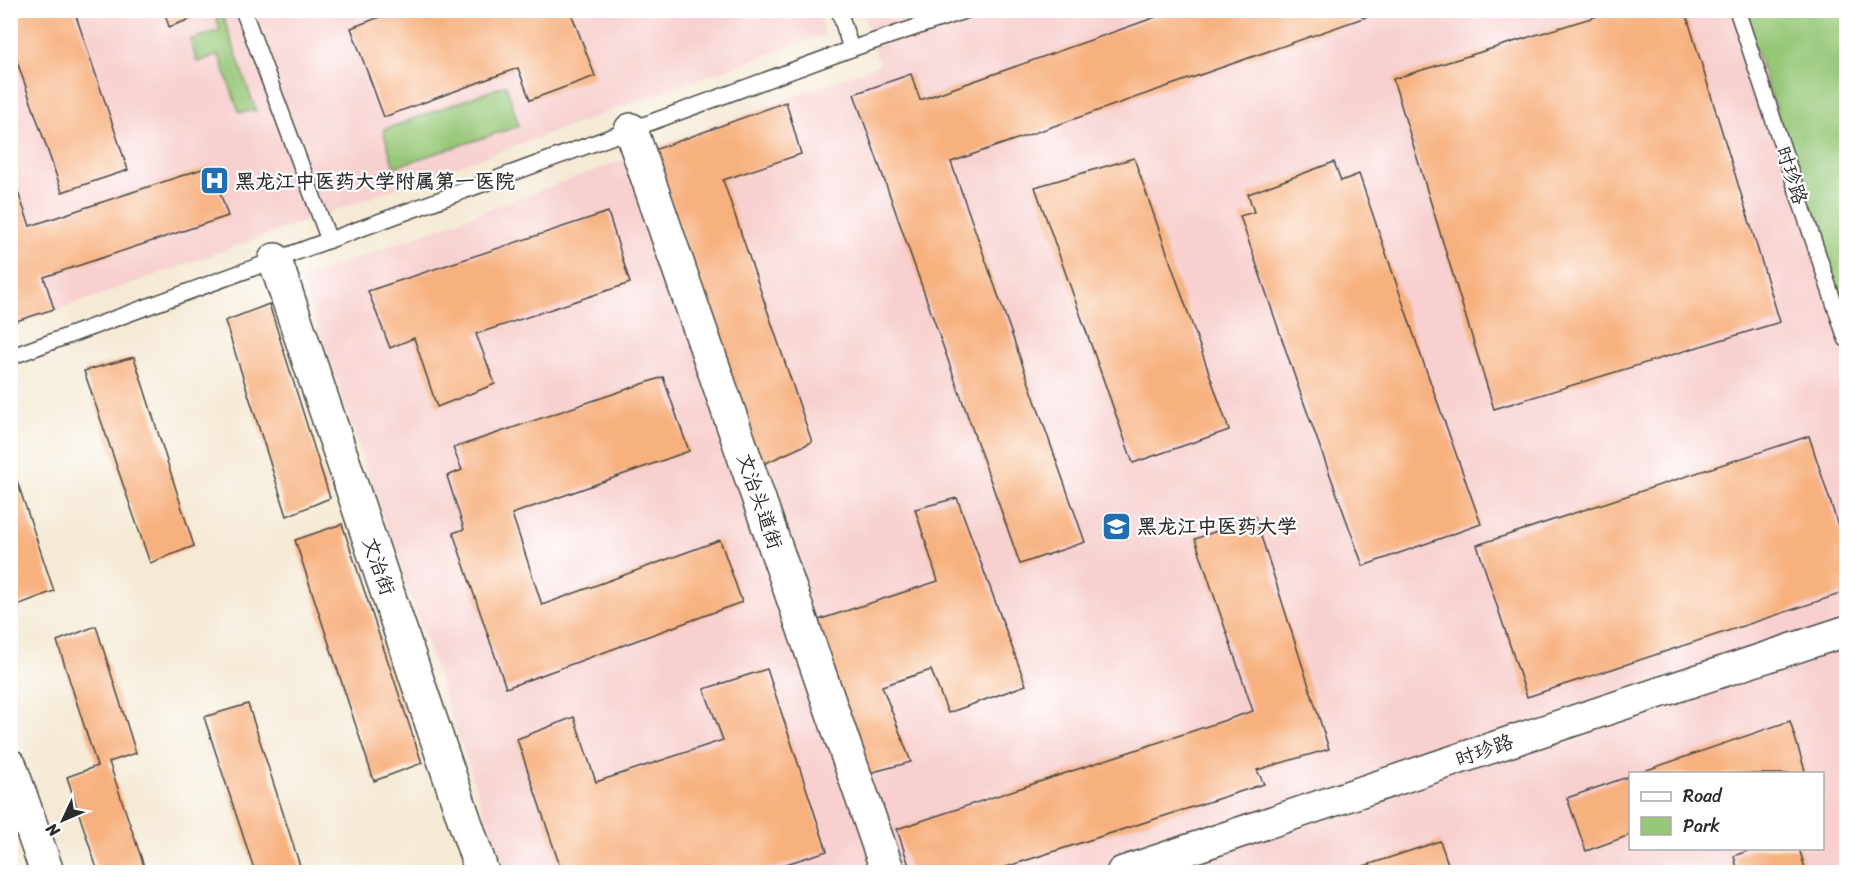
<svg xmlns="http://www.w3.org/2000/svg" width="1857" height="883" viewBox="0 0 1857 883" font-family="Sriracha,'LXGW WenKai TC',sans-serif">
  <rect width="100%" height="100%" fill="#fff"/>
  <filter id="ink" filterUnits="userSpaceOnUse"><feTurbulence type="fractalNoise" baseFrequency=".0167" numOctaves="2"/><feDisplacementMap in="SourceGraphic" scale="12" xChannelSelector="R" yChannelSelector="G"/><feConvolveMatrix kernelMatrix="1 2 1 2 8 2 1 2 1" color-interpolation-filters="sRGB"/></filter>
  <filter id="wash" filterUnits="userSpaceOnUse"><feTurbulence type="fractalNoise" baseFrequency=".008" numOctaves="4" result="noise"/><feDisplacementMap in="SourceGraphic" scale="24" xChannelSelector="R" yChannelSelector="G"/><feGaussianBlur stdDeviation="1.35" result="paint"/><feColorMatrix in="noise" values="0 0 0 0 0 0 0 0 0 0 0 0 0 0 0 0 0 1.4 0 .05"/><feComposite in="paint" operator="in"/></filter>
  <g filter="url(#wash)">
    <rect width="100%" height="100%" fill="#f5ead5"/>
    <!-- built -->
    <g fill="#f7d0cf" fill-rule="evenodd">
      <path d="M11,11H818L825,34L11,327Z"/>
      <path d="M862,11H1846V872H505L301,279L879,65ZM1630,774H1822V848H1630Z"/>
    </g>
    <!-- green -->
    <g fill="#97c878" stroke="#617a52" stroke-width="1.5">
      <path d="M214,11H221L256,111L239,112L219,55L197,62L190,40L220,30Z"/>
      <path d="M1743,11H1846V322Z"/>
      <path d="M506,85L519,126L394,167L383,130Z"/>
    </g>
    <g id="blocks">
      <!-- building -->
      <g fill="#f7b17f">
        <path d="M10,10H74L128,170L62,192L10,41Z"/>
        <path d="M164,10H190L193,18L169,27Z"/>
        <path d="M398,10H570L595,76L530,100L518,68L384,117L351,28Z"/>
        <path d="M1176,10L1383,11L951,162L1085,542L1020,564L854,94L911,74L920,100Z"/>
        <path d="M1617,10H1685L1780,322L1494,409L1393,79Z"/>
        <path d="M786,102L801,154L723,180L812,442L759,466L654,150Z"/>
        <path d="M1134,158L1229,430L1133,463L1035,187Z"/>
        <path d="M1334,162L1341,181L1359,174L1419,350L1481,524L1363,566L1300,392L1240,216L1254,212L1248,194Z"/>
        <path d="M211,166L228,216L44,277L54,309L10,323V170L30,226Z"/>
        <path d="M608,212L630,283L476,334L495,384L437,407L414,338L390,348L368,291Z"/>
        <path d="M269,304L330,498L287,516L225,321Z"/>
        <path d="M134,357L194,546L150,563L84,371Z"/>
        <path d="M663,377L689,451L512,514L542,605L720,540L742,602L506,688L453,533L464,529L447,476L462,470L453,448Z"/>
        <path d="M1809,436L1846,550V592L1527,697L1477,545Z"/>
        <path d="M10,460L54,591L10,608Z"/>
        <path d="M957,498L1026,685L948,713L931,670L882,686L911,762L858,776L809,623L938,581L915,509Z"/>
        <path d="M1255,517L1329,749L1257,770L1264,784L990,872H911L897,829L1253,711L1195,539Z"/>
        <path d="M342,524L422,763L374,781L295,540Z"/>
        <path d="M96,626L136,753L109,762L146,872H98L67,777L97,766L57,641Z"/>
        <path d="M767,669L827,851L761,872H562L517,739L574,717L596,782L723,740L704,689Z"/>
        <path d="M248,704L302,872H255L204,717Z"/>
        <path d="M1790,721L1806,774H1638V773Z"/>
        <path d="M1630,776V835L1586,851L1567,798Z"/>
        <path d="M1440,841L1451,872H1346Z"/>
        <path d="M1755,848H1799L1806,872H1738L1734,856Z"/>
      </g>
    </g>
  </g>
  <g filter="url(#ink)">
    <use href="#blocks" fill-opacity="0" stroke="#494844" stroke-width="1.5"/>
    <g fill="none" stroke-linecap="round" stroke-linejoin="round">
      <defs>
        <g id="service">
          <path d="M243,10L329,240"/>
          <path d="M839,10L851,49"/>
          <path d="M1737,10L1846,339"/>
          <path d="M10,357L851,49L967,10"/>
        </g>
        <path id="minor" d="M1122,872L1518,739L1846,631"/>
        <g id="tertiary">
          <path d="M631,130L888,872"/>
          <path d="M275,260L482,872"/>
        </g>
        <path id="secondary" d="M10,766L47,872"/>
      </defs>
      <!-- service casing -->
      <use href="#service" stroke="#494844" stroke-width="18"/>
      <!-- minor casing -->
      <use href="#minor" stroke="#494844" stroke-width="33"/>
      <!-- tertiary casing -->
      <use href="#tertiary" stroke="#494844" stroke-width="36"/>
      <!-- secondary casing -->
      <use href="#secondary" stroke="#494844" stroke-width="36"/>
      <!-- service -->
      <use href="#service" stroke="#fff" stroke-width="15"/>
      <!-- minor -->
      <use href="#minor" stroke="#fff" stroke-width="30"/>
      <!-- tertiary -->
      <use href="#tertiary" stroke="#fff" stroke-width="33"/>
      <!-- secondary -->
      <use href="#secondary" stroke="#fff" stroke-width="33"/>
    </g>
  </g>
  <!-- icons -->
  <defs>
    <symbol id="hospital-square" viewBox="-11 -11 22 22"><rect x="-9" y="-9" width="18" height="18" rx="4" fill="#1f6fb2" stroke="#fff"/><path d="M-5-5h3v3.5h4V-5h3V5h-3V1.5h-4V5h-3Z" fill="#fff"/></symbol>
    <symbol id="university-square" viewBox="-11 -11 22 22"><rect x="-9" y="-9" width="18" height="18" rx="4" fill="#1f6fb2" stroke="#fff"/><path d="M0-5L7-2L0 1L-7-2ZM-4 1L0 2.5L4 1V4Q0 6-4 4Z" fill="#fff"/></symbol>
  </defs>
  <g fill-rule="evenodd">
    <use href="#hospital-square" x="198" y="164" width="33" height="33"/>
    <use href="#university-square" x="1100" y="510" width="33" height="33"/>
  </g>
  <g text-anchor="middle" stroke-width="4.5" stroke-linejoin="round" paint-order="stroke">
    <!-- street labels -->
    <g font-size="20" fill="#2b2b2b" stroke="#fff">
      <text transform="translate(1792 175) rotate(72)" y="7">时珍路</text>
      <text transform="translate(760 501) rotate(71)" y="7">文治头道街</text>
      <text transform="translate(379 566) rotate(71)" y="7">文治街</text>
      <text transform="translate(1484 750) rotate(-19)" y="7">时珍路</text>
    </g>
    <!-- poi labels -->
    <g font-size="20" font-weight="bold" fill="#2b2b2b" stroke="#fff" text-anchor="start">
      <text x="235" y="188">黑龙江中医药大学附属第一医院</text>
      <text x="1137" y="533">黑龙江中医药大学</text>
    </g>
  </g>
  <!-- margin -->
  <rect width="1857" height="883" fill="none" stroke="#fff" stroke-width="36"/>
  <!-- legend -->
  <rect x="1629" y="772" width="195" height="78" fill="#ffffff" stroke="#aaaaaa" stroke-width="1.5"/>
  <rect x="1641" y="792" width="30" height="9" fill="#ffffff" stroke="#aaaaaa" stroke-width="1.5"/>
  <text x="1683" y="802" font-size="18" fill="#2b2b2b">Road</text>
  <rect x="1641" y="817" width="30" height="18" fill="#97c878" stroke="#aaaaaa" stroke-width="1.5"/>
  <text x="1683" y="832" font-size="18" fill="#2b2b2b">Park</text>
  <!-- north arrow -->
  <g transform="translate(63 820) rotate(226)" stroke="#ffffff" stroke-width="4.5" paint-order="stroke">
  <path d="M0-4.5L10 22L0 15L-10 22Z" fill="#2b2b2b"/>
  <text y="-9" font-size="16" font-weight="bold" text-anchor="middle" fill="#2b2b2b">N</text>
  </g>
</svg>
